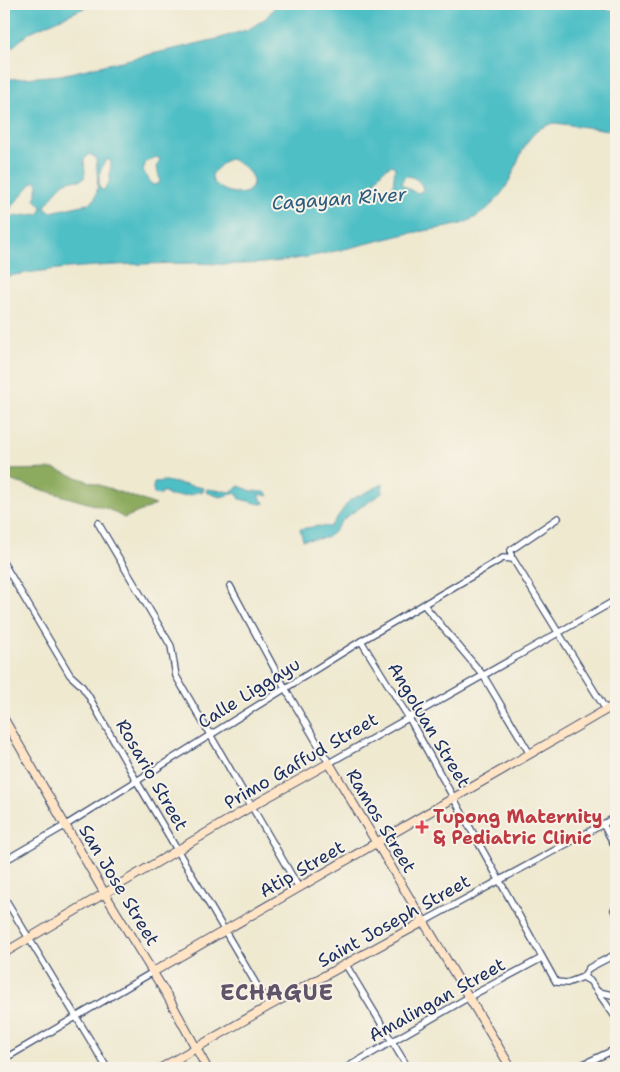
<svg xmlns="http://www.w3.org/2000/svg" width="620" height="1072" viewBox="0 0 620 1072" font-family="'Shantell Sans',sans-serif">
  <rect width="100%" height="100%" fill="#f7f3e8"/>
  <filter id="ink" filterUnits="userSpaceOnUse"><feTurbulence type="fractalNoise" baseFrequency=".02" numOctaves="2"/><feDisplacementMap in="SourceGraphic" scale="10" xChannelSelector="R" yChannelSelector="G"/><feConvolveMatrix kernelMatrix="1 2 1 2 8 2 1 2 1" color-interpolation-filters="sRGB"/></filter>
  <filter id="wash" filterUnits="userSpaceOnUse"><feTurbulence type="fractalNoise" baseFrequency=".0096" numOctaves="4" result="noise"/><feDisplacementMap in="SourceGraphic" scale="20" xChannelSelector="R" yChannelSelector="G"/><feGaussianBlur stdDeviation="1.12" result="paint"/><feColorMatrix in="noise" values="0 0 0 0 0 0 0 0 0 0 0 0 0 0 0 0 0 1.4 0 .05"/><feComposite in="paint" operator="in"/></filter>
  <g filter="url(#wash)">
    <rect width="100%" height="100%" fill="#efe9d0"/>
    <!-- forest -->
    <path fill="#8dab5e" stroke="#546d5e" d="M54,469L156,505L124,518L108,509L12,481L4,474V470Z"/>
    <!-- water -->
    <g fill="#50bfc6" stroke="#367792" fill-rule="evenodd">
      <path d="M4,4H93L30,32L4,54Z"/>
      <path d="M274,4H580L616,11V131L555,123C523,129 521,161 507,185C496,203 481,217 461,224C444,229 424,230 406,234C351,247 298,263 242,264C225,265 209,263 193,263C132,264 63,265 4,277V203L7,198L4,192V77L12,79L61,75L217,39L249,29L266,18L274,8ZM89,154L95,157L96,159C97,173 101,194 91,203L51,212L45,209L46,205C52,198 59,184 68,181C74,179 79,182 84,178L85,173L84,160ZM156,157L160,159L157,167L160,181L158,184L154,185L150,183L143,170L146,162ZM230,159C241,162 264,181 247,192C237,197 212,188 212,177C212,173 215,170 218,168C222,163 224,161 230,159ZM106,160H110L111,162L109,184L103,190L100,189C97,177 100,170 106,160ZM392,165L395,167L393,187C388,190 380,192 375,189C373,180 383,168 392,165ZM406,176C414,176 422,182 423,190L420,192L416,193L401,184L403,179ZM36,181L38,185L35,199L42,207L39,214L6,217V213L32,183Z"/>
      <path d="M165,481L204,488L203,492C197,491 195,493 190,495C183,496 175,496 168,496L166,492H161V495L154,494L153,488L154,482Z"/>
      <path d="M383,484L382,493L349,515L341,522L333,533L326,538L303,540L300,529L318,526L330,527L350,500Z"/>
      <path d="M239,486L252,491L265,492L269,496L258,494L261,498V500L265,503L260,504L240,499L237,493L220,497L206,492L207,489L231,492Z"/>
    </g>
  </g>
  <g filter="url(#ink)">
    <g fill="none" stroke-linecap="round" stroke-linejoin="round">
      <defs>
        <g id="street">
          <path d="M98,523L171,646L176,676L299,888"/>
          <path d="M511,558V550L558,518"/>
          <path d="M4,564L70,675L81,685L88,695L136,780L269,1006"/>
          <path d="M230,586L285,688L329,763L616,600"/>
          <path d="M424,605L483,675L530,754"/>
          <path d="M361,641L409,718L556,982L567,983L583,977L590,981L616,1018"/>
          <path d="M603,824L616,848"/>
          <path d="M4,861L66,825L361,641L503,558L513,559L606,710"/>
          <path d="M4,897L107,1068"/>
          <path d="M614,910L616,913"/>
          <path d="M423,922L616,817"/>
          <path d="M346,965L408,1068"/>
          <path d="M583,977L589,968L616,954"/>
          <path d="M599,992L616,996"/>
          <path d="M4,1059L153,972"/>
          <path d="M4,1067V1068"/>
          <path d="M346,1068L469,997L542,958"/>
          <path d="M575,1068L616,1049"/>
        </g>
        <g id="secondary">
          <path d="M4,719L105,894L168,997L207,1068"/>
          <path d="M4,953L252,806L329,763L511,1068"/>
          <path d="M153,972L616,704"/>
          <path d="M161,1068L269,1006L423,922"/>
        </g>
      </defs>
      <!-- street casing -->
      <use href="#street" stroke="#3b4b6f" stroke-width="8"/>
      <!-- secondary casing -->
      <use href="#secondary" stroke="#3b4b6f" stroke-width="10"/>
      <!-- street -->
      <use href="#street" stroke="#fff" stroke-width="5.5"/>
      <!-- secondary -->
      <use href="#secondary" stroke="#ffe4c6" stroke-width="8"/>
    </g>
  </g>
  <!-- markers -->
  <path fill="#e0444e" stroke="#f7f3e8" stroke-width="2" d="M419.5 819.5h5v5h5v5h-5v5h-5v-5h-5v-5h5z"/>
  <g text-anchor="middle" stroke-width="4" stroke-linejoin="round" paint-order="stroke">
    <!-- street labels -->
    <g font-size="18" fill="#1b2f5e" stroke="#f7f3e8">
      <text transform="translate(249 693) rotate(-32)" y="6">Calle Liggayu</text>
      <text transform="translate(429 725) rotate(59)" y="6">Angoluan Street</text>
      <text transform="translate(301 761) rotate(-30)" y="6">Primo Gaffud Street</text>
      <text transform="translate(152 775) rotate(60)" y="6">Rosario Street</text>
      <text transform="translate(381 821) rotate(59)" y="6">Ramos Street</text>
      <text transform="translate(302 869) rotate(-30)" y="6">Atip Street</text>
      <text transform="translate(119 885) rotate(59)" y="6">San Jose Street</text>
      <text transform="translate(394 921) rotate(-29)" y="6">Saint Joseph Street</text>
      <text transform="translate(437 1000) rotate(-29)" y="6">Amalingan Street</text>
    </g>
    <!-- health labels -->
    <g font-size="18" font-weight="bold" fill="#be3a42" stroke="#f7f3e8" text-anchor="start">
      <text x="433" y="823">Tupong Maternity<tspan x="433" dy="21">&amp; Pediatric Clinic</tspan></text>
    </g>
    <!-- water labels -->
    <g font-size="19" font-style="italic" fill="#2b5a7d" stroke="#f7f3e8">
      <text transform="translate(339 198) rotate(-4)" y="7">Cagayan River</text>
    </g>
    <!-- district labels -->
    <g font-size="22" font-weight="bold" letter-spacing="1" fill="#605469" stroke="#f7f3e8">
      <text x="277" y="1000">ECHAGUE</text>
    </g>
  </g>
  <!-- margin -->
  <rect width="620" height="1072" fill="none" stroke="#f7f3e8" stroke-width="20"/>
</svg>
